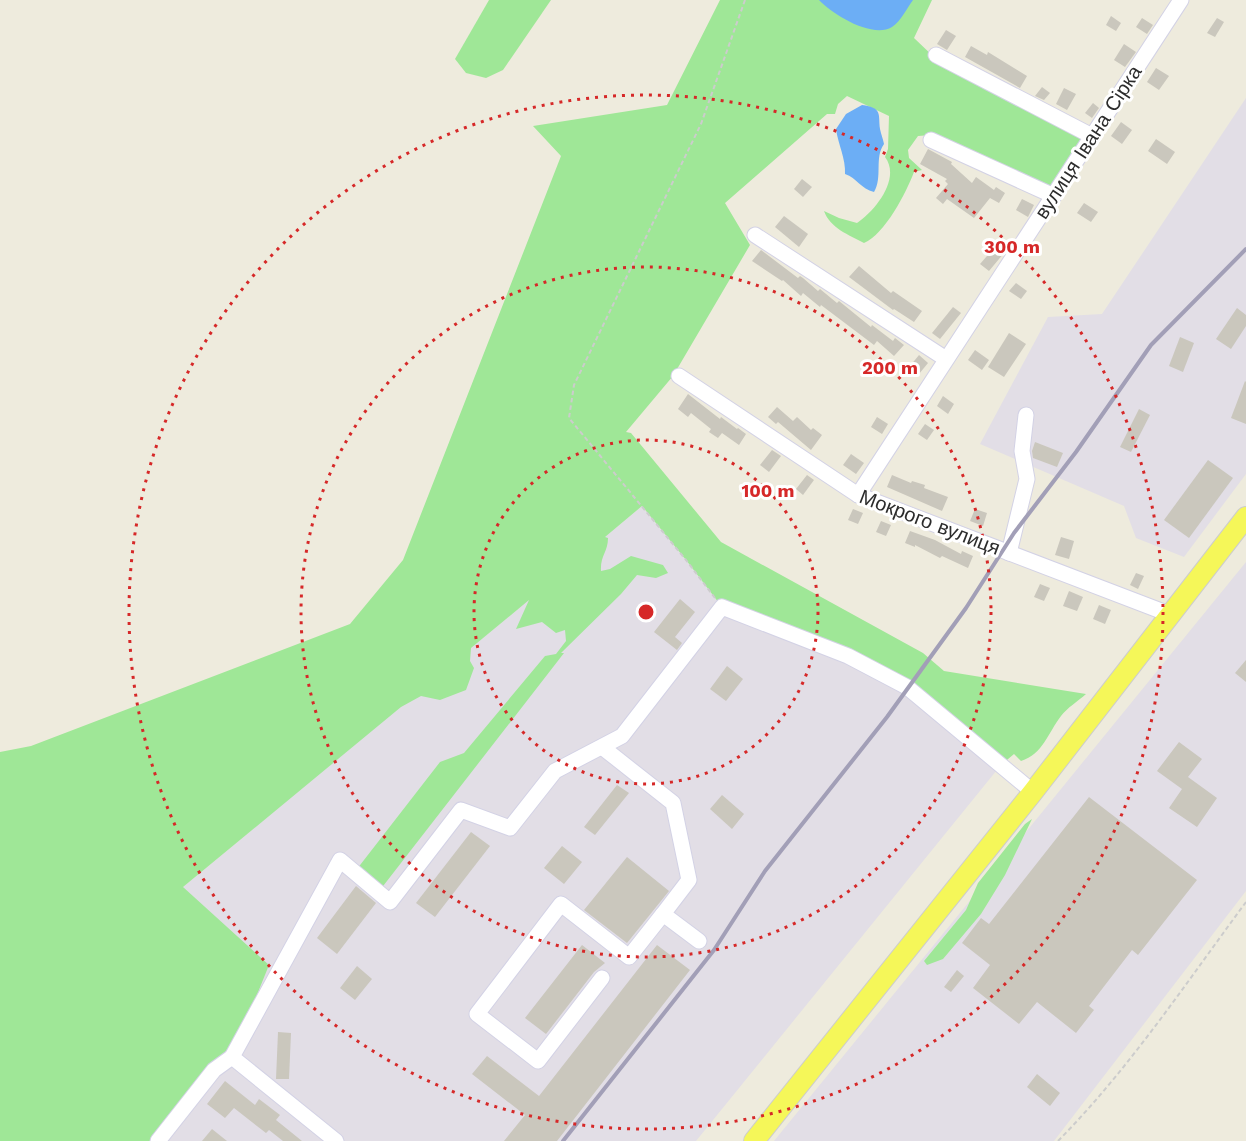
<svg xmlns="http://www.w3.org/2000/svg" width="1246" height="1141" viewBox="0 0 1246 1141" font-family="'Work Sans',sans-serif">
  <rect width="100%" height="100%" fill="#eeebdd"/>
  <!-- industrial -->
  <g fill="#e2dee6">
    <path d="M1246,98V474L1184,557L1136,538L1124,506L980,444L1048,317L1102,314Z"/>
    <path d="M642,506L686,560L722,607L907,687L1001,765L696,1141H156L183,887Z"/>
    <path d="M1246,562V891L1054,1141H774Z"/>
  </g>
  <!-- green -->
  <g fill="#9fe797">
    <path d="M489,0H551L503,70L486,78L466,73L455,59Z"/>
    <path d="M720,0H932L914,38L935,58L1083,134L1053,192L931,135L918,136L908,150L909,158L922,170L914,172C906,193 885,234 864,243C849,235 830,228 824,211L839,218L857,223C876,210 901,178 885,157L888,149L889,116L847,96L838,104L835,114H827L725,203L750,245L673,376L626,432L631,433L721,542L923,653L944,671L1086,694C1078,701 1067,708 1061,716C1048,733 1043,754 1021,761L1014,754L1001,765L907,687L722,607L686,560L642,506L605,537L608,538C608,552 600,556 601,571L610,569L631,556L663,565L668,573L656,578L637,575L621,594L561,653H564L380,890L357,869L440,762L464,753L545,656L556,654L566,641L565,630L556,633L542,622L516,629L529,600L471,648L470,661L474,668L466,690L440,700L421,696L401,707L183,887L269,965L232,1057L156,1141H0V752L31,746L350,624L403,560L561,156L533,126L667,105Z"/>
    <path d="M1032,819L1005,875L981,914L943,959L927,965L924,961L966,910L978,883L1025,824Z"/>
  </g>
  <!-- water -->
  <g fill="#6caef5">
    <path d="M819,0H913C907,8 901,21 892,27C872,39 832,14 819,0Z"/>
    <path d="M862,105C883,108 878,114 880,129C881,134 883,139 884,144C874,158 883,177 874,192C861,189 857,178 845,174C846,159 838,144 836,129L846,114Z"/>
  </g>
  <!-- building -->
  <g fill="#cac7bd">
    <path d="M1111,16L1121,23L1116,31L1106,25Z"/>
    <path d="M1142,18L1153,25L1147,34L1136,27Z"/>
    <path d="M1217,18L1224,22L1215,37L1207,33Z"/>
    <path d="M946,30L956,36L947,50L937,44Z"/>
    <path d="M1124,44L1136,52L1125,67L1114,60Z"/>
    <path d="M971,46L987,55L988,52L1027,76L1020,88L965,57Z"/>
    <path d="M1156,68L1169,76L1159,90L1147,82Z"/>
    <path d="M1042,87L1050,93L1044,100L1035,96Z"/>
    <path d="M1064,88L1076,94L1067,110L1056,104Z"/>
    <path d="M1093,103L1099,108L1092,118L1085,113Z"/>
    <path d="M1121,122L1132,130L1122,144L1111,136Z"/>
    <path d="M1156,139L1175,152L1167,164L1148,151Z"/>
    <path d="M928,149L952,162L951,164L972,183L976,177L994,190L996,187L1005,193L999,203L990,198L974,218L947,199L943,204L936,198L948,184L945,181L947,179L920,164Z"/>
    <path d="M802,179L812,187L803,197L794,189Z"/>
    <path d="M1022,199L1034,205L1028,217L1016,210Z"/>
    <path d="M1084,203L1098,212L1091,222L1077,213Z"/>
    <path d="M784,216L808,234L799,247L775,227Z"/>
    <path d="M993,244L1004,253L989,271L980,264L987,256L984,254Z"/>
    <path d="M761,250L798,278L800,276L803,278L818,291L820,289L837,303L839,301L871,327L872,325L893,341L895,338L904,345L894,356L877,341L874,345L821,305L820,307L803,293L801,296L783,280L782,281L752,261Z"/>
    <path d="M859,266L891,293L893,291L922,311L914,322L894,309L893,310L849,277Z"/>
    <path d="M1016,283L1027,291L1021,299L1009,291Z"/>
    <path d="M953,307L961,313L940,339L932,333Z"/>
    <path d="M1237,308L1246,315V326L1231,349L1216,339Z"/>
    <path d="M1009,333L1026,344L1004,377L988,367Z"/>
    <path d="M1180,337L1194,343L1183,372L1169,366Z"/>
    <path d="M975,350L989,360L982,370L968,360Z"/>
    <path d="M919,355L928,363L919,374L910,366Z"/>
    <path d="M1245,381L1246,382V424L1231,418Z"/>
    <path d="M688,394L720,419L721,417L737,429L738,428L746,434L739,445L722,433L718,438L709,432L711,429L691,413L688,417L678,409Z"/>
    <path d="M943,396L954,404L948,414L937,406Z"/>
    <path d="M777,407L793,421L797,417L811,430L813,428L822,435L811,450L778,422L776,424L768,417Z"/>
    <path d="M1139,409L1150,415L1131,452L1120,447Z"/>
    <path d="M877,417L888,424L882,434L871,427Z"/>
    <path d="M925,424L934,430L927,440L918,434Z"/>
    <path d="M1035,442L1063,453L1057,467L1033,458L1032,451Z"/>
    <path d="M772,450L781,456L769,472L760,465Z"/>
    <path d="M851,454L864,463L856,474L843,465Z"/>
    <path d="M1208,460L1233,478L1189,538L1164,520Z"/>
    <path d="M807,475L814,480L803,495L796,489Z"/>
    <path d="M892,475L911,483L912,481L925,485L924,488L948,497L942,511L887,487Z"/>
    <path d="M853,509L863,513L858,524L848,520Z"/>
    <path d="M975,509L987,513L983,526L970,521Z"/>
    <path d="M881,521L891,525L886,536L876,532Z"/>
    <path d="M910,531L935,540L961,554L962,551L973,556L968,568L942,556L940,558L915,545V547L905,543Z"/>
    <path d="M1061,537L1074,541L1069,559L1055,555Z"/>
    <path d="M1136,573L1144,576L1138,589L1130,585Z"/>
    <path d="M1040,584L1050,588L1044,601L1034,597Z"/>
    <path d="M1069,591L1083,597L1077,611L1063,606Z"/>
    <path d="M680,599L695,612L675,637L682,643L677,650L654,632Z"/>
    <path d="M1099,605L1111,610L1105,624L1093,619Z"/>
    <path d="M1246,660V682L1235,673Z"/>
    <path d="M727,666L743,679L726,701L710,689Z"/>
    <path d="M1179,742L1202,759L1188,777L1217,798L1197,827L1169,808L1182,789L1157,771Z"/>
    <path d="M617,785L629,793L595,835L584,827Z"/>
    <path d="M722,795L744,814L732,829L710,809Z"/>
    <path d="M1089,797L1197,880L1138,955L1132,950L1089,1006L1094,1010L1076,1033L1037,1002L1019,1024L973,988L990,965L962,943L981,918L989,924Z"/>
    <path d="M471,832L490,846L435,917L416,903Z"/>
    <path d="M562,846L582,862L564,884L544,868Z"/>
    <path d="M627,857L669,891L627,943L584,910Z"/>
    <path d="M356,886L376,903L337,954L317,938Z"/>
    <path d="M582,945L605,963L594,972L546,1034L525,1018Z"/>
    <path d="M657,945L690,970L557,1141H504L525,1115L472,1074L487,1056L539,1096Z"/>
    <path d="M357,966L372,979L355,1000L340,988Z"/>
    <path d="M957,970L964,976L951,992L944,987Z"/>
    <path d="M278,1032L291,1033L289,1079H276Z"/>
    <path d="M1037,1074L1060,1093L1050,1106L1027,1087Z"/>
    <path d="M225,1081L255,1105L259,1099L280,1115L276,1120L302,1141H283L269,1130L266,1133L234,1108L225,1118L207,1104Z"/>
    <path d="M212,1129L227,1141H202Z"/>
  </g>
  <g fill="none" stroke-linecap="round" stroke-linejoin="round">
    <defs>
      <g id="minor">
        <path d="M936,55L1092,136"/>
        <path d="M931,140L1054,196"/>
        <path d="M755,235L946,359"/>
        <path d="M679,376L858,495L1169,614"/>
        <path d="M858,495L1181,0"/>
        <path d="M1009,553L1027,479L1022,451L1026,415"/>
        <path d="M602,747L673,803L689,880L663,914L699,941"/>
        <path d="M602,978L538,1061L477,1014L561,904L629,957L663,914"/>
        <path d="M158,1141L214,1070L232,1057"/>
        <path d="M336,1141L232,1057L340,860L390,902L461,810L510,828L555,771L622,736L722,607L848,656L907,687L1033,792"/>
      </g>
      <path id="major" d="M754,1141L1033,792L1246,517"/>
    </defs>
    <!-- minor casing -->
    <use href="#minor" stroke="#d3d2e5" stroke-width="17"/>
    <!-- major casing -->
    <use href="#major" stroke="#ccc" stroke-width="22"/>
    <!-- path -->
    <g stroke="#ccc" stroke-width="2" stroke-dasharray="4.5 3" stroke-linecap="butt">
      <path d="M715,598L686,560L569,418L574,385L701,124L745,0"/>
      <path d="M1058,1141C1129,1069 1186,983 1246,902"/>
    </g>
    <!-- minor -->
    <use href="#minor" stroke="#fff" stroke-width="15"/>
    <!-- major -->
    <use href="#major" stroke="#f5f759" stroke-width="20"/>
    <!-- rail -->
    <path stroke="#a29fb7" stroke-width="4" d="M563,1141L714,950L765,871L887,717L966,608L1014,533L1076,452L1151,345L1246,249"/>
  </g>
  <!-- distance rings -->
  <g fill="none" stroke="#d62828" stroke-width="3" stroke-dasharray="3 6">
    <circle cx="646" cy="612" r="172"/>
    <circle cx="646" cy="612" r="345"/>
    <circle cx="646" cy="612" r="517"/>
  </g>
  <g text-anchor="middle" stroke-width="6" stroke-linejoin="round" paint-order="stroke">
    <!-- street labels -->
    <g font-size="20" fill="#2c2c2c" stroke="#fff">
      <text transform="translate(1088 142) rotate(-57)" y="7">вулиця Івана Сірка</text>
      <text transform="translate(930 522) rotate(21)" y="7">Мокрого вулиця</text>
    </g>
  </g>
  <circle cx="646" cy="612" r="9" fill="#d62828" stroke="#fff" stroke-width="3"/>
  <g font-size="18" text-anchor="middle" font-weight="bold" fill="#d62828" stroke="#fff" stroke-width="6" stroke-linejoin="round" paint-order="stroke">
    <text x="1012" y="253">300 m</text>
    <text x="890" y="374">200 m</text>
    <text x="768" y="497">100 m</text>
  </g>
</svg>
